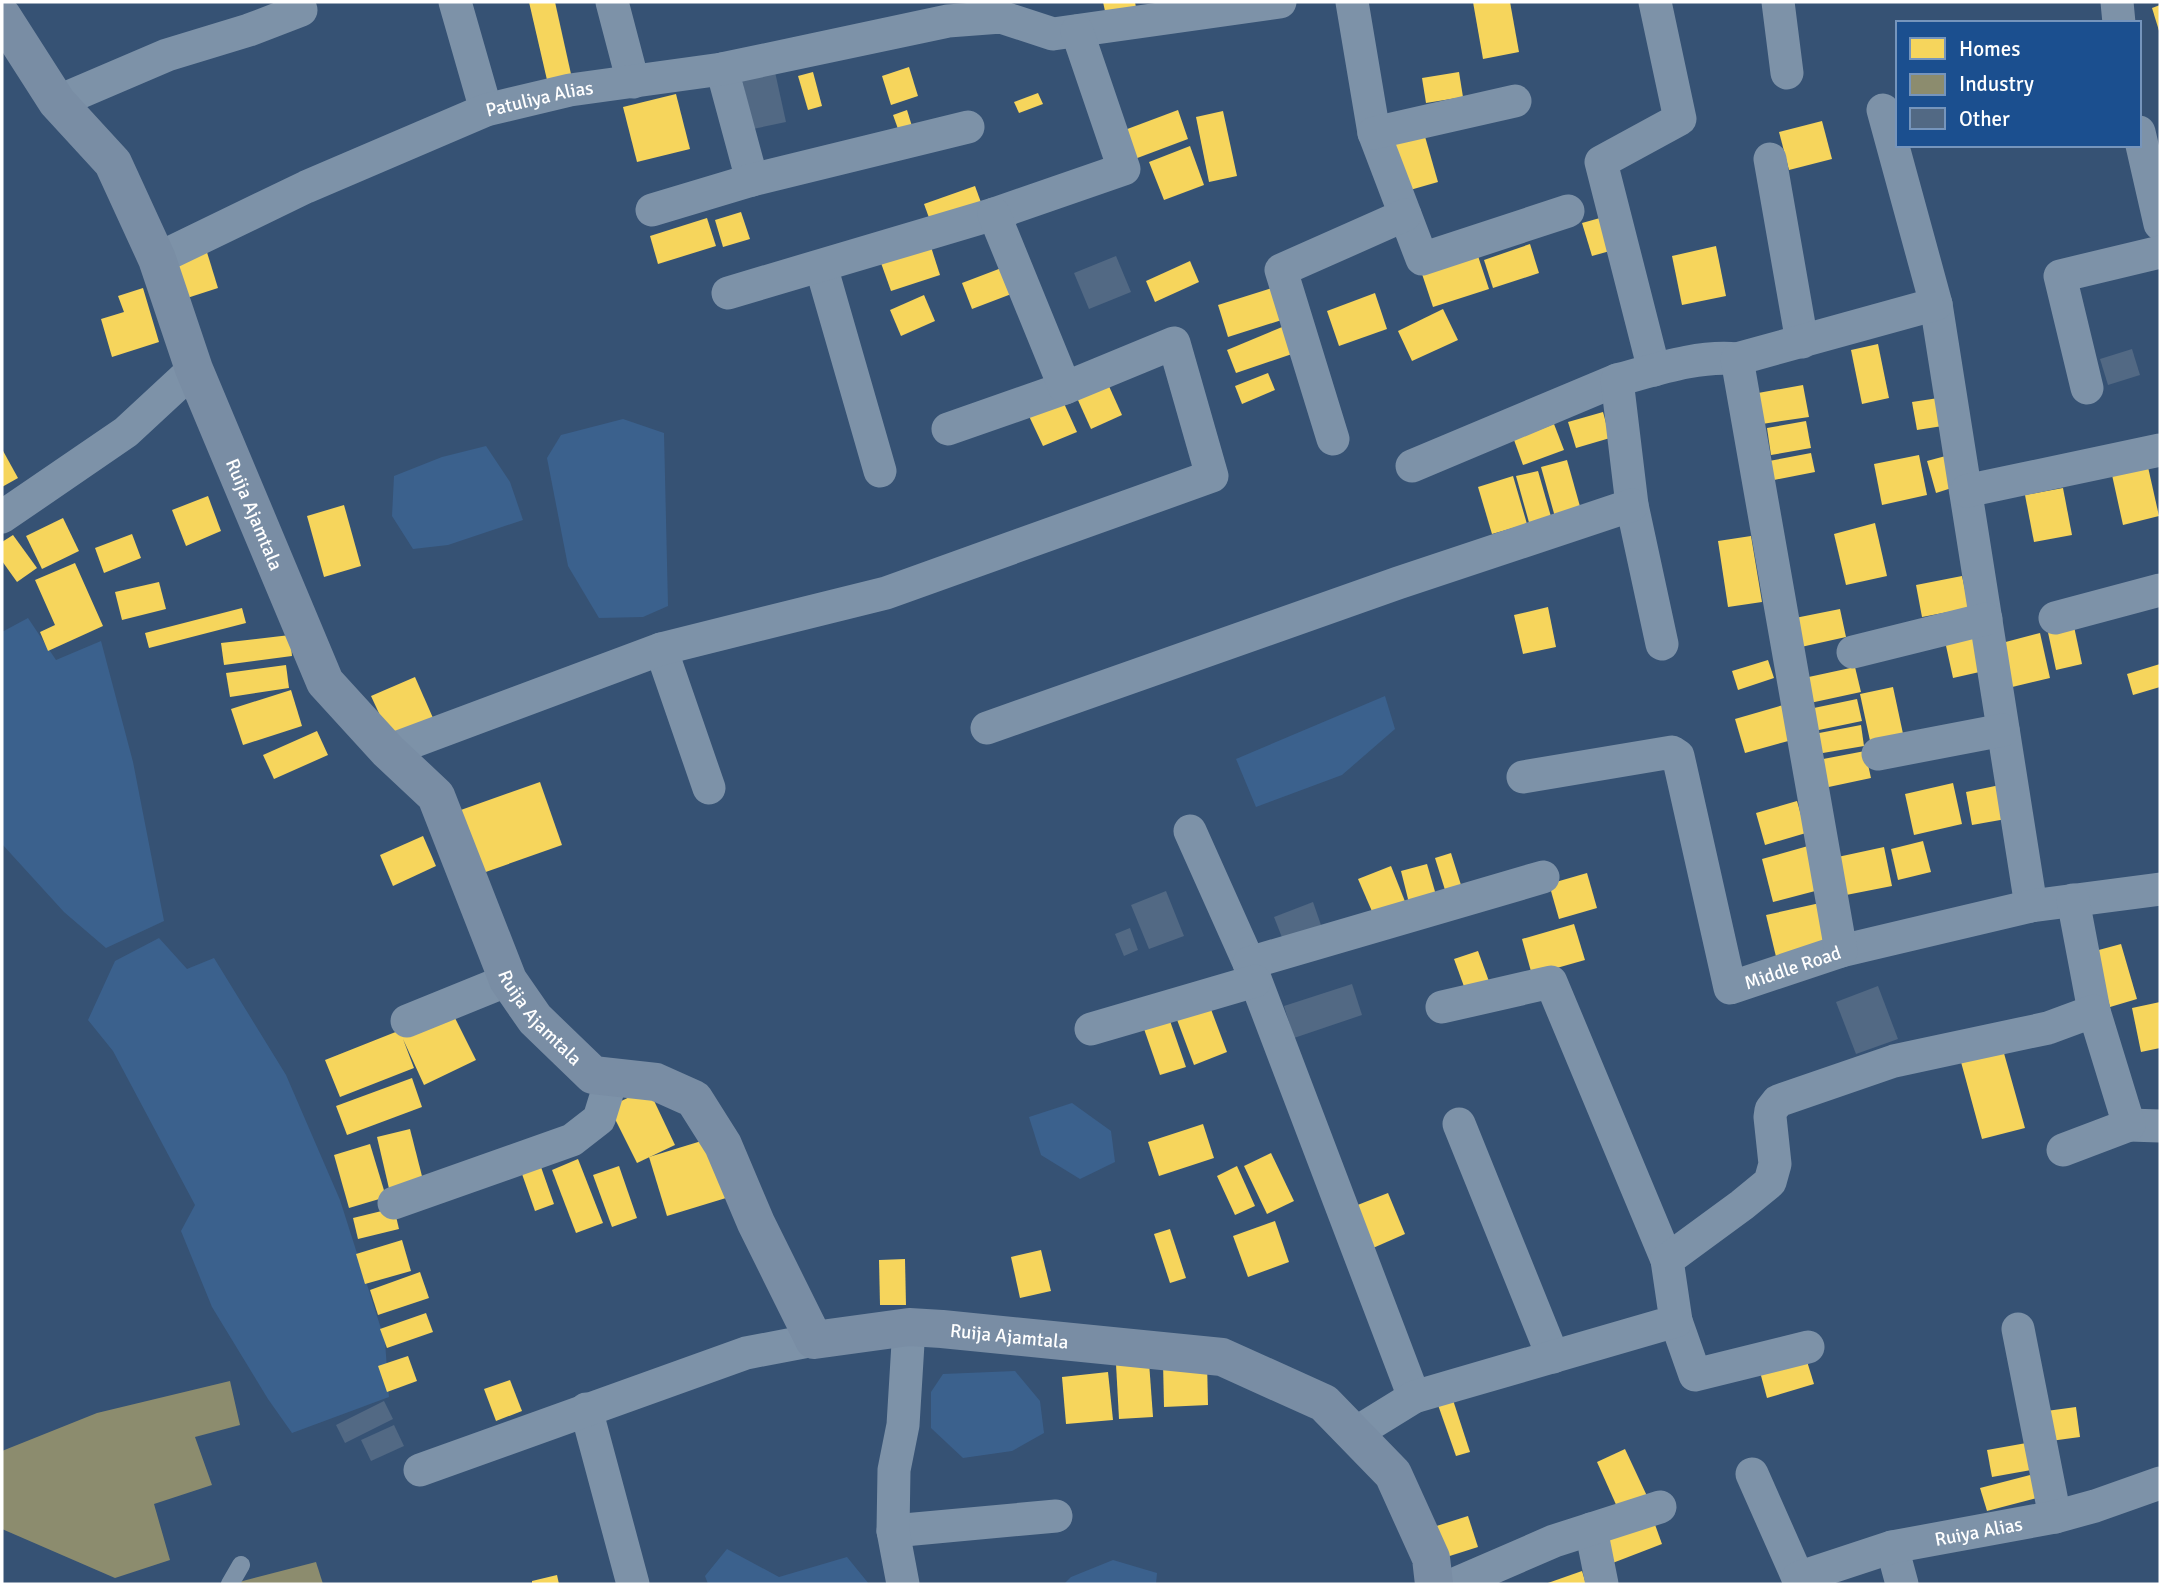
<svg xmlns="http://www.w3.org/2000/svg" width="2162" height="1586" viewBox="0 0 2162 1586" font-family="Signika,sans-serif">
  <rect width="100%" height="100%" fill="#365274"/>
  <!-- water -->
  <g fill="#3b618d">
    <path d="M623,419L664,433L668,606L643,617L599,618L568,566L547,458L561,435Z"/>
    <path d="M486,446L510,482L523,520L448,545L413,549L392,516L394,476L442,457Z"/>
    <path d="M28,618L56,660L101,641L133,762L164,921L106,948L64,912L2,844V632Z"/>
    <path d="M1385,696L1395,729L1342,775L1256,807L1236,759Z"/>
    <path d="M159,938L187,969L214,958L286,1075L340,1200L385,1341L389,1397L292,1433L268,1399L212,1307L181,1231L195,1205L113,1051L88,1020L115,961Z"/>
    <path d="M1072,1103L1111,1131L1115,1162L1080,1179L1041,1155L1029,1117Z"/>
    <path d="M1015,1371L1040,1401L1044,1433L1012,1451L963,1458L931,1428V1392L943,1374Z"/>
    <path d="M727,1549L779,1577L847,1557L869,1584H708L705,1576Z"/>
    <path d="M1113,1560L1157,1573L1156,1584H1064L1071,1577Z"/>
  </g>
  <!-- homes -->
  <g fill="#f6d55c">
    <path d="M529,2H555L571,74L547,80Z"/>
    <path d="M1103,2H1135L1137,13L1107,20Z"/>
    <path d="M1473,2H1510L1519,52L1483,59Z"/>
    <path d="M2160,5V34L2152,8Z"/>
    <path d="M909,67L918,96L891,105L882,76Z"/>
    <path d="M813,72L822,106L808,110L798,76Z"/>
    <path d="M1459,72L1463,97L1426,103L1422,78Z"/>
    <path d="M1038,93L1043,104L1019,113L1014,102Z"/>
    <path d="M676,94L690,149L637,162L623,107Z"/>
    <path d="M907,110L915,136L902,140L893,115Z"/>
    <path d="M1178,110L1188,139L1132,160L1122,131Z"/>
    <path d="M1223,111L1237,176L1209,182L1196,117Z"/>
    <path d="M1822,121L1832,159L1789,170L1779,132Z"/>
    <path d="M1422,126L1438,182L1403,192L1386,137Z"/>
    <path d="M1190,146L1204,185L1164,200L1149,162Z"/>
    <path d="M975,186L983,208L932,226L924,204Z"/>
    <path d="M1625,211L1635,244L1592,256L1582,223Z"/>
    <path d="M741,212L750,239L723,247L715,220Z"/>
    <path d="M707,218L716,246L658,264L650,236Z"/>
    <path d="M1530,244L1539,273L1493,288L1484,260Z"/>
    <path d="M1716,246L1726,296L1682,305L1672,256Z"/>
    <path d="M931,247L940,275L891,291L881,263Z"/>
    <path d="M206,249L218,288L184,299L171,260Z"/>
    <path d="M1478,256L1489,289L1433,307L1422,274Z"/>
    <path d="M1190,261L1199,282L1155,302L1146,281Z"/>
    <path d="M1004,267L1014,293L972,309L962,283Z"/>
    <path d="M1278,286L1288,318L1228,337L1218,305Z"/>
    <path d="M143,288L159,342L112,357L101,319L124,312L118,296Z"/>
    <path d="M1375,293L1387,329L1339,346L1327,311Z"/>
    <path d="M924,295L935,321L901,336L890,310Z"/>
    <path d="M1443,309L1458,340L1412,361L1398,331Z"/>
    <path d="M1287,325L1298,352L1236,373L1227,350Z"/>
    <path d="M1878,344L1889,398L1862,404L1851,350Z"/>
    <path d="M1268,373L1275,390L1242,404L1235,386Z"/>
    <path d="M1108,384L1122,415L1091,429L1077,398Z"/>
    <path d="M1803,385L1809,417L1762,424L1758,393Z"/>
    <path d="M1945,397L1949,425L1917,430L1912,402Z"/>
    <path d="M1062,399L1077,432L1043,446L1028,414Z"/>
    <path d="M1603,412L1610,438L1576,448L1568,422Z"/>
    <path d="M1806,421L1811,448L1771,455L1767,428Z"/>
    <path d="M1554,424L1564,450L1523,465L1514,440Z"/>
    <path d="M2,449L18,478L2,487Z"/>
    <path d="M1811,453L1815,472L1774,480L1769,461Z"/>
    <path d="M1953,454L1961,485L1936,493L1927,461Z"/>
    <path d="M1919,455L1927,495L1882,505L1874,464Z"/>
    <path d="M1567,460L1581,510L1555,517L1541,467Z"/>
    <path d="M2148,467L2159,516L2123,525L2112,475Z"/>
    <path d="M1538,471L1552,520L1530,526L1516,476Z"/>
    <path d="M1513,476L1527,524L1492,534L1478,487Z"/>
    <path d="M2063,488L2072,535L2034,542L2025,495Z"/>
    <path d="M208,496L221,531L186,546L172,510Z"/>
    <path d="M344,505L361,566L324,577L307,516Z"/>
    <path d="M63,518L79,551L42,569L26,536Z"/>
    <path d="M1875,523L1887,576L1846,585L1834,534Z"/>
    <path d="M132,534L141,558L104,573L95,548Z"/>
    <path d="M13,535L37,568L17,582L2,561V542Z"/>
    <path d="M1751,536L1762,602L1728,607L1718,541Z"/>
    <path d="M75,563L103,626L48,651L40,632L55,625L35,580Z"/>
    <path d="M1962,576L1969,608L1922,617L1916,585Z"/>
    <path d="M159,582L166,609L122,620L115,592Z"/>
    <path d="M1548,607L1556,647L1523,654L1514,615Z"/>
    <path d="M242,608L246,623L149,648L145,633Z"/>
    <path d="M1840,609L1846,637L1801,647L1795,618Z"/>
    <path d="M2072,617L2082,664L2056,670L2046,623Z"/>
    <path d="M1973,625L1984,671L1953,678L1943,632Z"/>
    <path d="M2040,633L2050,678L2008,688L1998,644Z"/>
    <path d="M290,635L292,656L224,665L221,643Z"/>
    <path d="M1768,660L1774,678L1738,690L1732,671Z"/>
    <path d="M2160,664V687L2133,695L2127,674Z"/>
    <path d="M286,665L289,688L230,697L226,673Z"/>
    <path d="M1855,667L1861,692L1810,703L1804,678Z"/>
    <path d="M415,677L433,718L390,737L371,696Z"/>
    <path d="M1893,687L1905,743L1872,750L1860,694Z"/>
    <path d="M291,690L302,726L243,745L231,709Z"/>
    <path d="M1857,699L1862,721L1814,731L1809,709Z"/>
    <path d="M1783,705L1792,740L1745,753L1735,719Z"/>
    <path d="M1861,725L1864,746L1817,754L1814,734Z"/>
    <path d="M317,731L328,755L274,779L263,755Z"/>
    <path d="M1865,751L1871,778L1824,788L1818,760Z"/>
    <path d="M540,782L562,845L480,874L458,811Z"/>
    <path d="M1953,783L1962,824L1914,835L1905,794Z"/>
    <path d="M2000,785L2006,819L1972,825L1966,792Z"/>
    <path d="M1797,801L1806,833L1765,845L1756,813Z"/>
    <path d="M423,836L436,866L393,886L380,855Z"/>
    <path d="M1923,841L1931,872L1898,880L1891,849Z"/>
    <path d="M1808,846L1819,890L1773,902L1762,859Z"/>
    <path d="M1884,847L1892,886L1841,896L1833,858Z"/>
    <path d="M1451,853L1461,885L1445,890L1435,858Z"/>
    <path d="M1427,864L1436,895L1409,903L1401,871Z"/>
    <path d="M1391,866L1406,904L1374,916L1358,879Z"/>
    <path d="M1587,873L1597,908L1559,919L1549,884Z"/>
    <path d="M1820,903L1832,953L1778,965L1766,915Z"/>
    <path d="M1574,924L1585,960L1532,975L1522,939Z"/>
    <path d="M2121,944L2137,999L2110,1007L2095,951Z"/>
    <path d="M1478,951L1490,984L1466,992L1454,959Z"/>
    <path d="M2160,1002V1048L2141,1052L2132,1008Z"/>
    <path d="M1209,1004L1227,1052L1194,1065L1176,1017Z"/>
    <path d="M451,1010L476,1060L424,1085L403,1039L414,1068L340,1097L325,1060Z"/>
    <path d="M1169,1018L1186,1067L1160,1075L1143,1026Z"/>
    <path d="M2000,1039L2025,1128L1982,1139L1958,1051Z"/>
    <path d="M412,1078L422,1107L347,1135L336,1106Z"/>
    <path d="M648,1088L675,1145L637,1163L609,1107Z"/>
    <path d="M1203,1124L1214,1158L1159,1176L1148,1142Z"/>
    <path d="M410,1129L425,1188L391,1197L377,1137Z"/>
    <path d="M708,1139L726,1198L667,1216L649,1157Z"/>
    <path d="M370,1144L386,1197L349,1208L334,1155Z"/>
    <path d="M1271,1153L1294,1201L1267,1214L1244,1166Z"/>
    <path d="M578,1159L603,1223L576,1233L552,1170Z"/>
    <path d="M619,1166L637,1218L612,1227L593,1175Z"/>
    <path d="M1237,1166L1255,1206L1235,1215L1217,1176Z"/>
    <path d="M541,1167L554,1204L535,1211L522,1174Z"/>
    <path d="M1388,1193L1405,1234L1373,1248L1355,1206Z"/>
    <path d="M394,1208L399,1229L358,1239L353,1218Z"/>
    <path d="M1275,1221L1289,1262L1248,1277L1233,1236Z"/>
    <path d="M1170,1229L1186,1278L1170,1283L1154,1234Z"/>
    <path d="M402,1240L411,1271L365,1284L356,1254Z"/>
    <path d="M1041,1250L1051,1291L1020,1298L1011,1257Z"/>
    <path d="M905,1259L906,1305H880L879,1260Z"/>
    <path d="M420,1272L429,1298L378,1315L370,1290Z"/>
    <path d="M426,1313L433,1332L387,1348L380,1329Z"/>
    <path d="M408,1356L417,1381L387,1392L378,1366Z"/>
    <path d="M1806,1358L1814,1384L1767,1398L1760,1372Z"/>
    <path d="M1207,1361L1208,1405L1164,1407L1163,1362Z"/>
    <path d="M1149,1362L1153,1417L1119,1419L1116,1364Z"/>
    <path d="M1108,1372L1113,1420L1066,1424L1062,1377Z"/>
    <path d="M510,1380L522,1411L496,1421L484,1389Z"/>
    <path d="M1453,1400L1470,1452L1456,1456L1438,1405Z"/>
    <path d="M2076,1407L2080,1437L2043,1442L2039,1412Z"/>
    <path d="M2032,1442L2037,1469L1992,1477L1987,1450Z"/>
    <path d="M1625,1449L1647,1496L1618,1509L1597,1462Z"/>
    <path d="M2034,1474L2041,1497L1987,1511L1980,1488Z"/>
    <path d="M1468,1516L1478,1547L1437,1560L1427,1529Z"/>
    <path d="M1653,1519L1662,1544L1610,1564L1600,1540Z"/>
    <path d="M1582,1571L1586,1584H1545Z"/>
    <path d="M557,1575L559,1584H532V1581Z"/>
  </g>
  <!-- industry -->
  <g fill="#8c8c6e">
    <path d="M230,1381L240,1425L195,1437L212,1485L154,1504L170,1560L115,1578L2,1529V1451L97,1413Z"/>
    <path d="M316,1562L323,1584H240L239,1582Z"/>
  </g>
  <!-- building -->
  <g fill="#526984">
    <path d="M775,72L786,122L753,129L742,79Z"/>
    <path d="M1116,256L1131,292L1089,309L1074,273Z"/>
    <path d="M2132,349L2140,375L2108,385L2100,359Z"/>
    <path d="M1166,891L1184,936L1149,949L1131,905Z"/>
    <path d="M1313,902L1321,925L1283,940L1274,917Z"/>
    <path d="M1130,928L1138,950L1124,956L1115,934Z"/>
    <path d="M1352,984L1362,1015L1294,1038L1284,1006Z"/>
    <path d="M1878,986L1898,1039L1856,1054L1836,1002Z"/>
    <path d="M384,1401L393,1419L345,1443L336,1425Z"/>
    <path d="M394,1425L404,1446L371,1461L361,1440Z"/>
  </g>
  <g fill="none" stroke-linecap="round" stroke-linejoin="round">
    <!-- lane -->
    <path stroke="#7d92a8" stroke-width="18" d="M230,1584L241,1565"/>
    <!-- street -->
    <g stroke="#7d92a8" stroke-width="33">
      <path d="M455,2L486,110"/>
      <path d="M612,2L633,82"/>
      <path d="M1352,2L1374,133L1422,259L1568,211"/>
      <path d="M1778,2L1787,73"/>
      <path d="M2117,2L2119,23"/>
      <path d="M722,69L752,180"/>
      <path d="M57,102L167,55L249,30L301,10"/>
      <path d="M2139,132L2160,224"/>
      <path d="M1374,133L1515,101"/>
      <path d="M1770,159L1802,342"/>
      <path d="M652,210L752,180L968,127"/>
      <path id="s1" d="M157,259L306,187L486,110L570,90L722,69L948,21L1001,17L1053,34L1280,2"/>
      <path d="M821,266L880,471"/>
      <path d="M728,293L994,214L1124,169L1077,31"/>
      <path d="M1936,304L2031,906"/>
      <path d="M1654,370L1601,162L1680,119L1655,2"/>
      <path d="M2087,388L2060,276L2160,252"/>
      <path d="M948,429L1065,388"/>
      <path d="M1333,439L1281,270L1405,215"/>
      <path d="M1412,466L1617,380"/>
      <path d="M1966,491L2160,450"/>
      <path d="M2,517L126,432L194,369"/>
      <path d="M2055,618L2160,590"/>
      <path d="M1662,644L1632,505L1617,380C1655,370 1698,355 1737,359"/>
      <path d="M661,649L709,788"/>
      <path d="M1853,652L1986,619"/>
      <path d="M987,728L1398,583L1632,505"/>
      <path d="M388,751L661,649L886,593L1212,476L1174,343L1065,388L994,214"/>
      <path d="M1878,754L2003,730"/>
      <path id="s2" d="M1523,777L1672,752L1678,756L1730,988L1841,951L2031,906L2160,889"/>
      <path d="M1190,831L1249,963L1414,1397"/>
      <path d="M2073,900L2094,1011"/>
      <path d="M1841,951L1737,359L1936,304L1883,110"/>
      <path d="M1249,963L1543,877"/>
      <path d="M1442,1007L1551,982L1667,1260"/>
      <path d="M407,1021L508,980"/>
      <path d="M1091,1029L1255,981"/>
      <path d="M1459,1124L1553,1357"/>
      <path d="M2129,1125L2160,1126"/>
      <path d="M394,1203L572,1140L599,1119L612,1077"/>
      <path d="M1676,1321L1695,1375L1808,1347"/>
      <path d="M2018,1329L2055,1517"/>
      <path d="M586,1409L633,1584"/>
      <path d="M1354,1434L1414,1397L1676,1321L1667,1260L1742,1205L1770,1182L1775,1164L1770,1117L1771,1110L1778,1101L1894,1061L2048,1028L2094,1011L2129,1125L2063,1150"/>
      <path d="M420,1470L746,1353L814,1340"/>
      <path d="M1752,1474L1798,1578L1799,1584"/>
      <path d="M1591,1529L1602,1584"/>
      <path d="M893,1531L1056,1516"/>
      <path d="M1892,1547L1902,1584"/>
      <path id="s3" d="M1798,1578L1892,1547L2055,1517L2095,1506L2160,1483"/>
      <path d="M903,1584L893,1531L894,1470L903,1425L909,1327"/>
      <path d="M1455,1584L1554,1541L1660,1507"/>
    </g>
    <!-- secondary -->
    <path stroke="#798da4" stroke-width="38" id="s4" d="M2,16L57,102L113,163L157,259L194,369L325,682L388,751L436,796L508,980L535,1019L593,1075L656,1082L694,1099L723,1145L756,1223L814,1340L909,1327L942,1329L1222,1357L1324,1403L1393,1474L1431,1558L1434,1584"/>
  </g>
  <g text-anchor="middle" stroke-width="7" stroke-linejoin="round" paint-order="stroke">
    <!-- street labels -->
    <g font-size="19" fill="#fff" stroke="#1b4f8f">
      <text dy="7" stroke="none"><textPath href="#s1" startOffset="416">Patuliya Alias</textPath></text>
      <text dy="7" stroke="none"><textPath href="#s4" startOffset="564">Ruija Ajamtala</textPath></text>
      <text dy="7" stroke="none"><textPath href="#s2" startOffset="462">Middle Road</textPath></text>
      <text dy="7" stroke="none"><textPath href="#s4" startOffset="1152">Ruija Ajamtala</textPath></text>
      <text dy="7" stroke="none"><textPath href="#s4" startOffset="1802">Ruija Ajamtala</textPath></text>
      <text dy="7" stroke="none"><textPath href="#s3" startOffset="187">Ruiya Alias</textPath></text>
    </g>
  </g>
  <!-- border -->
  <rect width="2162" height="1586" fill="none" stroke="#ffffff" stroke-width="7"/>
  <!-- legend -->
  <rect x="1896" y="21" width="245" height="126" fill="#1b4f8f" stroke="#7695bc" stroke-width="2"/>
  <rect x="1910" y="38" width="35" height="21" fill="#f6d55c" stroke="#7695bc" stroke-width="2"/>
  <text x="1959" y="56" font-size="21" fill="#ffffff">Homes</text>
  <rect x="1910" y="74" width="35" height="21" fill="#8c8c6e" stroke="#7695bc" stroke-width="2"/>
  <text x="1959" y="91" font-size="21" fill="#ffffff">Industry</text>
  <rect x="1910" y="108" width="35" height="21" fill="#526984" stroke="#7695bc" stroke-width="2"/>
  <text x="1959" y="126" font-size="21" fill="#ffffff">Other</text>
</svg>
